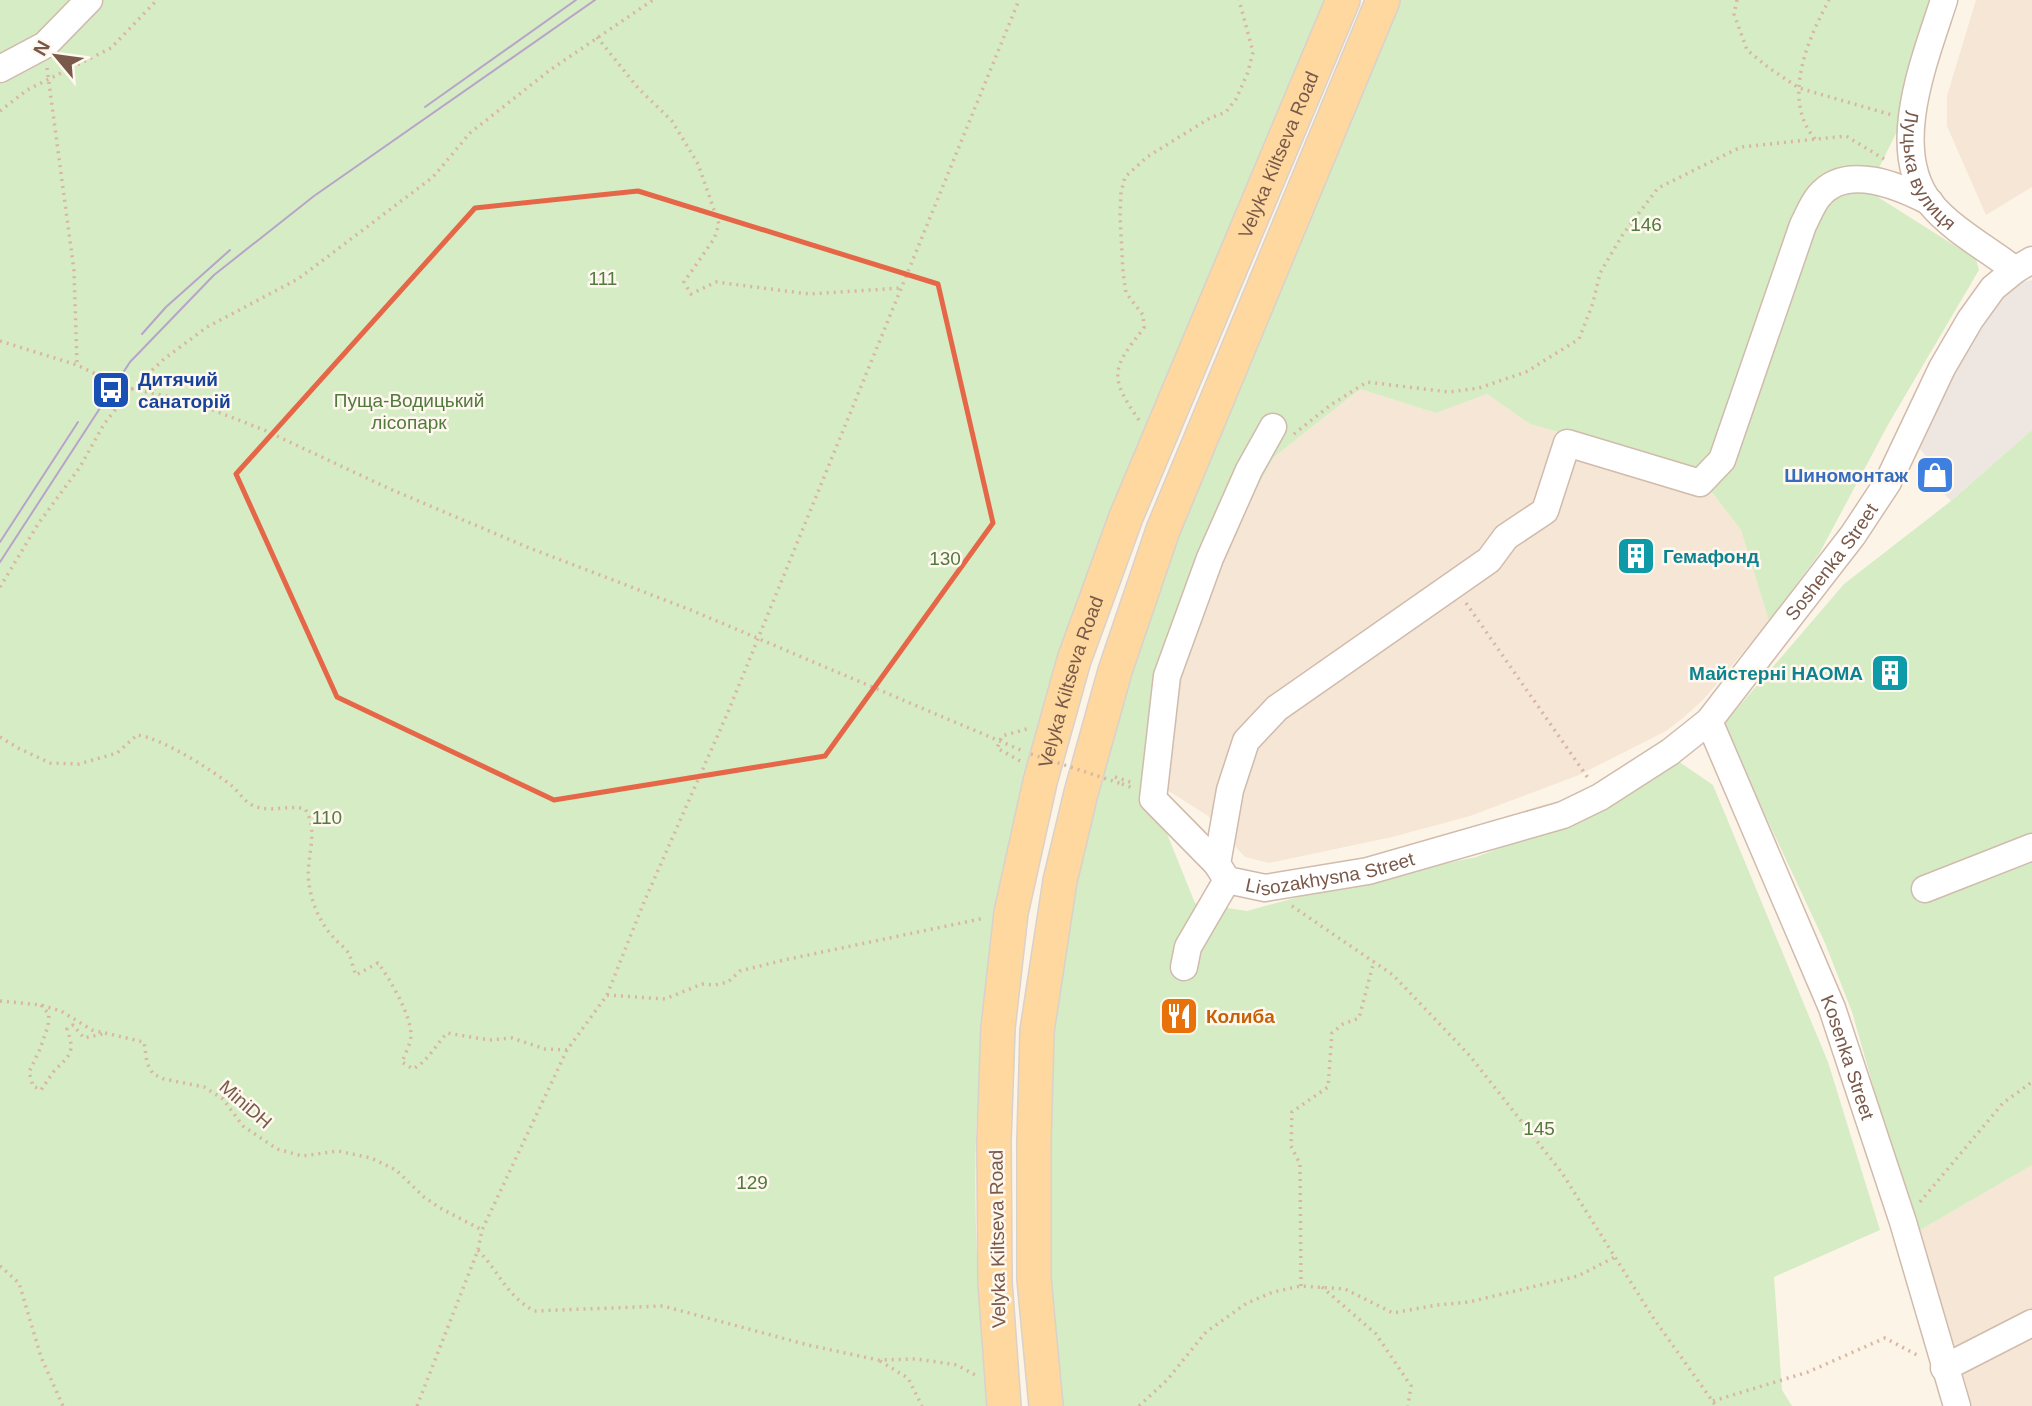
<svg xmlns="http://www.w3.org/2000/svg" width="2032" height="1406" viewBox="0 0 2032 1406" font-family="Arial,sans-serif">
  <rect width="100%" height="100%" fill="#fdf4e8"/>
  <!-- residential -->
  <g fill="#f5e6d5">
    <path d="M1976,0H2032V187L1986,215L1947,126V96Z"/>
    <path d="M1360,389L1436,413L1487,394L1530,424L1695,470L1741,530L1769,621L1704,699L1683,718L1666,731L1579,775L1470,816L1392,837L1269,863L1245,857L1208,816L1161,786L1180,668L1209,572L1274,457Z"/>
    <path d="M2032,1165V1406H1970L1915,1233Z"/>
  </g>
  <!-- industrial -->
  <path fill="#eee7e1" d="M2032,280V430L1951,501L1922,471L1931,462L1920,449L1943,385L2013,284Z"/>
  <!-- green -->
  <g fill="#d6ecc5">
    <path d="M0,0H1325L1177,366L989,1002C985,1028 981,1055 979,1081C971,1189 977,1299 989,1406H0Z"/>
    <path d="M1383,0H1944L1913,99L1869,188L1881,199L1976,259L1979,270L1889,423L1819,554L1769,621L1741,530L1695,470L1530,424L1487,394L1436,413L1360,389L1274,457L1209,572L1180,668L1153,799L1195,903L1247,911L1323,890L1476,857L1519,841L1675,759L1713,785L1828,1062L1880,1230L1774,1277L1782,1390L1792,1406H1046L1034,1142L1081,793Z"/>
    <path d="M2032,430V1165L1915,1233L1852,1012L1825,943L1723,725L1844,584L1951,501Z"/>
  </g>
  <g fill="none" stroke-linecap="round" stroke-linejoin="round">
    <defs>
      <g id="minor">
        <path id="s1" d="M1944,0C1926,57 1887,149 1930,203C1952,230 1988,249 2015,270"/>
        <path d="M0,69L45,45L89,0"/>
        <path id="s2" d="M1930,202C1899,186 1846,163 1819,196C1812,204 1808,216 1803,225L1722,460L1700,483L1567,443L1545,511L1506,537L1489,560L1277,708L1246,741L1230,790L1217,864L1227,880L1265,888L1368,871L1563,815L1600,797L1670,752L1709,721L1853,535L1888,482L1942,368L1970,320L1993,288L2015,270L2032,260"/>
        <path id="s3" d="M1709,721L1832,1008L1903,1222L1957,1406"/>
        <path d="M1217,864L1153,799L1167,676L1210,558L1249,470L1273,427"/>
        <path d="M1925,889L2032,847"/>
        <path d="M1184,967L1188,947L1227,880"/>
        <path d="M1944,1368L2032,1323"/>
      </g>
      <g id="major">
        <path id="s4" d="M1004,1406L995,1282L994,1141L998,1028L1011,913L1040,782L1074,660L1126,517L1343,0"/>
        <path d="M1046,1406L1034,1279V1142L1037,1031L1060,881L1081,793L1115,671L1163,530L1383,0"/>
      </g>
    </defs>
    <!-- minor casing -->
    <use href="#minor" stroke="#d0bbac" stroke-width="29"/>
    <!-- major casing -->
    <use href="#major" stroke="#d9d1cc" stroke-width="36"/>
    <!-- path -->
    <g stroke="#dab5a0" stroke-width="3.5" stroke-dasharray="2 5" stroke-linecap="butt">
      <path d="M1737,0L1734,14L1747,50L1769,68L1799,88L1892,115"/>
      <path d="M597,37L638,88L672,121L698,164L719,224L714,239L684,282L691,294L716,282L809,294L901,288"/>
      <path d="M47,68L74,271L77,365"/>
      <path d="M0,111L27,90L111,48L157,0"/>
      <path d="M1815,139C1781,99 1808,39 1829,0"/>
      <path d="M0,341L77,365L123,387L190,401L264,430L390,489L527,547L691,610L1023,751"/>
      <path d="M1139,420C1108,376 1112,368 1144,328L1143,315L1126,293L1123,272L1120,216L1121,192L1125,177L1147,157L1210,118L1226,112L1236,99L1248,72L1253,52L1239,0"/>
      <path d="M1294,434L1332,404L1367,382L1449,392L1479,388L1526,372L1579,339L1593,303L1600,273L1623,234L1658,188L1741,147L1846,136L1884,159"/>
      <path d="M0,587L38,524L80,467L104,424L131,390L164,359L207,327L298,279L433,177L470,133L550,70L653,0"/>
      <path d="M1466,603L1588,778"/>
      <path d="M0,737L18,748L50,763L79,764L117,753L137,735C162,738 212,770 232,786C239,792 244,801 252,805C270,814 287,804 305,809C320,832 305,858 309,884C312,904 320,923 334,938C338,943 346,948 349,954C352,960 353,969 356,975L378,963C390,979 411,1015 411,1035C411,1043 405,1054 402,1062L413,1069C428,1061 435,1046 447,1033L489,1040L512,1038L545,1049L567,1050"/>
      <path d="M1020,761L997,748L1002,736L1030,728"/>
      <path d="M1115,777L1133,783"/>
      <path d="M1122,784L1133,788"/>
      <path d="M1292,906L1393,975L1470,1056L1562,1173L1654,1319L1716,1406"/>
      <path d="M607,995L665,999L702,984L715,985L728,982L740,971L784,960L985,918"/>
      <path d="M0,1001L41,1005L61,1011L92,1030L144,1042L147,1063L153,1074L164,1079L204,1087L223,1099L243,1126L277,1149L302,1156L338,1151L371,1158L396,1170L424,1197L440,1208L482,1230"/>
      <path d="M41,1005L49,1014L48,1026L40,1049L29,1072L33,1086L41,1090C46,1083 50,1076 55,1070C71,1054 75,1052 67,1029L73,1025L84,1038L103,1034"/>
      <path d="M1920,1202L2003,1103L2032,1082"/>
      <path d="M478,1250C500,1273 505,1294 534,1311L663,1306L808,1345L878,1360L917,1359L957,1365L977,1376"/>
      <path d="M0,1266L19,1283L41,1357L63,1406"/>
      <path d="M1301,1286L1300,1164L1291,1146L1292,1112L1328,1087L1332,1033L1343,1024L1359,1018L1374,961"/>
      <path d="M1322,1287L1376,1334L1411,1386L1408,1406"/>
      <path d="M880,1361L908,1378L922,1406"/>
      <path d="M1713,1401L1808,1372L1885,1338L1917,1355"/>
      <path d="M417,1406L478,1250L482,1230L567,1050L607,995L644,902L728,712L1019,0"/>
      <path d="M1139,1406L1167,1380L1206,1332L1247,1303L1273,1292L1301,1286L1345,1289L1393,1313L1437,1305L1469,1302L1578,1276L1615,1257"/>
    </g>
    <!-- minor -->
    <use href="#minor" stroke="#fff" stroke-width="26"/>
    <!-- major -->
    <use href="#major" stroke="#fed89e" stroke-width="33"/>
    <!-- tram -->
    <g stroke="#b7a4c9" stroke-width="2">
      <path d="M425,107L576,0"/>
      <path d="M142,334L166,307L230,250"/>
      <path d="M0,542L78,422"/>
      <path d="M0,562L130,362L214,275L314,196L595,0"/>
    </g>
    <!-- path-bridge -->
    <path stroke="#dab5a0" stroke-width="3.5" stroke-dasharray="2 5" stroke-linecap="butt" d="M1031,754L1122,784"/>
  </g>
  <!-- marked area -->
  <path fill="none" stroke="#e66748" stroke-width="5" stroke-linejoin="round" d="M638,191L938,284L993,523L825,756L554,800L337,697L236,474L475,208Z"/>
  <!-- icons -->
  <defs>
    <symbol id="bus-square" viewBox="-11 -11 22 22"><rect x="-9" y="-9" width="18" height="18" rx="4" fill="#1a4fb4" stroke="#fff8ef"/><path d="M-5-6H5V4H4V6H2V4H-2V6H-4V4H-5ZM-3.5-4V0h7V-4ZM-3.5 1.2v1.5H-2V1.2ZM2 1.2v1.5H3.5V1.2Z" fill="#fff"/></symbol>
    <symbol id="shop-square" viewBox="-11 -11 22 22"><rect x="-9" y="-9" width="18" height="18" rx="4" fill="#3f7fe0" stroke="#fff8ef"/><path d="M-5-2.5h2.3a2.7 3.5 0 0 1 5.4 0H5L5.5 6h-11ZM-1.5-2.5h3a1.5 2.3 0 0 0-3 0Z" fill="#fff"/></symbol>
    <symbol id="building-square" viewBox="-11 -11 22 22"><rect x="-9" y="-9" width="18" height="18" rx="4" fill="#0f9aa8" stroke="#fff8ef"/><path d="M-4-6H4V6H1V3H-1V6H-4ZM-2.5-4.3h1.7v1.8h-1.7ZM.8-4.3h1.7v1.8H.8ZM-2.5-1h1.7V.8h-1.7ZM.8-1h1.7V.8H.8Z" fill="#fff"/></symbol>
    <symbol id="restaurant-square" viewBox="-11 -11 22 22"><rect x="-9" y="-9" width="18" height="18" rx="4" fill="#e8710a" stroke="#fff8ef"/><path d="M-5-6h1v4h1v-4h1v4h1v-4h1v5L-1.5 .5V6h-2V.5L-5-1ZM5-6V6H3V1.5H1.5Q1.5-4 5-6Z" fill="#fff"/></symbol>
  </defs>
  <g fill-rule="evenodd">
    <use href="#bus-square" x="89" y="368" width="44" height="44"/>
    <use href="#shop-square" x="1913" y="453" width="44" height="44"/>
    <use href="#building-square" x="1614" y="534" width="44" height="44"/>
    <use href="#building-square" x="1868" y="651" width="44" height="44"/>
    <use href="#restaurant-square" x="1157" y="994" width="44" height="44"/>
  </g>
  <g text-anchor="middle" stroke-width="5" stroke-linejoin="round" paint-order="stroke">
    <!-- street labels -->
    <g font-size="19" fill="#79594a" stroke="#fff8ef">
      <text dy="7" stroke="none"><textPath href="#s4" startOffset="1300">Velyka Kiltseva Road</textPath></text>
      <text dy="7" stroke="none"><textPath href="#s1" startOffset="180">Луцька вулиця</textPath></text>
      <text dy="7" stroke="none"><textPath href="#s2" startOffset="1890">Soshenka Street</textPath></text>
      <text dy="7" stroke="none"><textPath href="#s4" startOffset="733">Velyka Kiltseva Road</textPath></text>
      <text dy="7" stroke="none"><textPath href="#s2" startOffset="1274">Lisozakhysna Street</textPath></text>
      <text dy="7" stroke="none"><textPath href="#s3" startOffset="364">Kosenka Street</textPath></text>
      <text transform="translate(246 1104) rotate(41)" y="7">MiniDH</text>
      <text transform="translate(997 1239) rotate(-91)" y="7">Velyka Kiltseva Road</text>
    </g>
    <!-- park labels -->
    <g font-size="19" fill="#527a3e" stroke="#fff8ef">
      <text x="1646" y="231">146</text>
      <text x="603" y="285">111</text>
      <text x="409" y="407">Пуща-Водицький<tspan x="409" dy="22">лісопарк</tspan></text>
      <text x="945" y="565">130</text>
      <text x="327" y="824">110</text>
      <text x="1539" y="1135">145</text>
      <text x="752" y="1189">129</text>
    </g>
    <!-- transit labels -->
    <g font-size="19" font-weight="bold" fill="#164399" stroke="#fff8ef" text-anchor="start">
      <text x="138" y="386">Дитячий<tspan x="138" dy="22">санаторій</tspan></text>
    </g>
    <!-- shop labels -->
    <g font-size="19" font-weight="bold" fill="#366cbe" stroke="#fff8ef" text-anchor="end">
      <text x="1908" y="482">Шиномонтаж</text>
    </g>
    <!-- culture labels -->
    <g font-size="19" font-weight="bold" fill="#0d838f" stroke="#fff8ef" text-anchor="start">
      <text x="1663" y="563">Гемафонд</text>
      <text x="1863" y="680" text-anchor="end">Майстерні НАОМА</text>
    </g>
    <!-- food labels -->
    <g font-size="19" font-weight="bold" fill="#c56008" stroke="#fff8ef" text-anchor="start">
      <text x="1206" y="1023">Колиба</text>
    </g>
  </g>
  <!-- north arrow -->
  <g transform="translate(56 56) rotate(299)" stroke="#fff8ef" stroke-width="5" paint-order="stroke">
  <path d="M0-5L12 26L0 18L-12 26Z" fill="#79594a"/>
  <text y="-10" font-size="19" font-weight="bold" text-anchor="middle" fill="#79594a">N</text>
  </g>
</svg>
